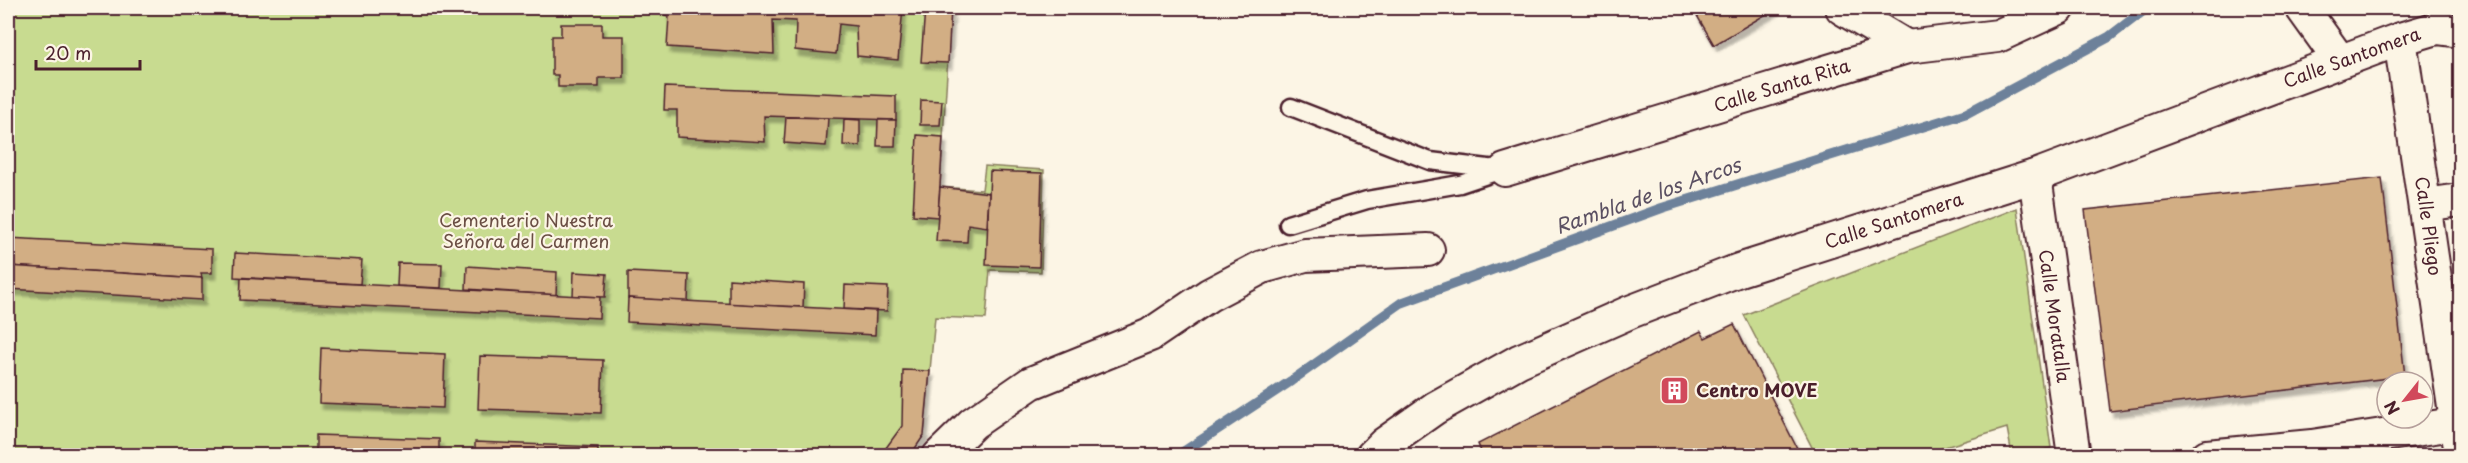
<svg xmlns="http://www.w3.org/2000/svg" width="2468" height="463" viewBox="0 0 2468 463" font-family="'Playpen Sans',sans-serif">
  <defs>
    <filter id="shadow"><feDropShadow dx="3.5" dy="6" stdDeviation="1.5" flood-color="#0004"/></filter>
  </defs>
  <rect width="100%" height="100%" fill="#fcf5e5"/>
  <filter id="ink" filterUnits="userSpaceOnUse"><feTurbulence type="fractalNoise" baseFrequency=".0167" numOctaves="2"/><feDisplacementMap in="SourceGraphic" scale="12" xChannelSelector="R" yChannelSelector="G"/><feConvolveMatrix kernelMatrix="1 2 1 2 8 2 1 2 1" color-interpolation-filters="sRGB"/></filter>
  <g filter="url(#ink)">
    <!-- green -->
    <g fill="#c8db90" stroke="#897d5e" stroke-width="1.5">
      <path d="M8,8H951L940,187L982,190L985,166L1044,170L1041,272L990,270L986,319L935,317L924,435L910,455H8Z"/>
      <path d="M2017,208L2051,448L2022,455H2012L2007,428L1919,455H1816L1744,315Z"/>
    </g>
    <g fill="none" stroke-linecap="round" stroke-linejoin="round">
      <!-- stream -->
      <path stroke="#6d819a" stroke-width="10" d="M1177,456L1291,381L1401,303L1662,208L1967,113L2109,37L2147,8"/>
    </g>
    <!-- building -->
    <g fill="#d2ae84" stroke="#4a1f2b" stroke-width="1.5" filter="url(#shadow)">
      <path d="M665,8H903L898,60L857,56L856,26L839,24L836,54L795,50L796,21L773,20L774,54L667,47L669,16L665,15Z"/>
      <path d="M925,8H951L948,63L921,62Z"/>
      <path d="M1706,8H1773L1775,9L1714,45L1696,14Z"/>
      <path d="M561,24H602V36H624V78H599V87H558V75H552V36H561Z"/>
      <path d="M665,87L896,96V120L764,116L765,142L677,137V110H664Z"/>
      <path d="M921,100L942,101L940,125H920Z"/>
      <path d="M786,117L828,118L826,146L784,143Z"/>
      <path d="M844,119L860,120V146L843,145Z"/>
      <path d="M878,120H896L895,146H877Z"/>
      <path d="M917,135L943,137L938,217L913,215Z"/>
      <path d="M990,171L1042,173L1039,267L986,265Z"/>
      <path d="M2382,178L2405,376L2110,411L2085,210Z"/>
      <path d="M940,187L989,193L987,227L968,224L967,242L936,241Z"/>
      <path d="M8,238L212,249V273H201L202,278L8,266Z"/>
      <path d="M235,253L362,260L360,284L234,277Z"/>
      <path d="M398,263L442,264L441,288L397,286Z"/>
      <path d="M8,266L202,278V300L8,289Z"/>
      <path d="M467,266L557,272L556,295L466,289Z"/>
      <path d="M574,272L607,274L605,297L573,296Z"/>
      <path d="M628,272L689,275L688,302L628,298Z"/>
      <path d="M241,278L600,297L599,318L240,300Z"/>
      <path d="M729,279L804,284L803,307L729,304Z"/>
      <path d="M845,285L888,287L887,311L844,309Z"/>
      <path d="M628,298L876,311L875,335L627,322Z"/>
      <path d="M1734,324L1801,456H1478L1482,454L1478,444L1701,331L1705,338Z"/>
      <path d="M321,348L445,354L443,408L319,403Z"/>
      <path d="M480,356L603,360L601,413L478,409Z"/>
      <path d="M903,370L930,371L924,435L910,456H880L902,426Z"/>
      <path d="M316,435L439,439V456H316Z"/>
      <path d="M475,442L598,447V456H475Z"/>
    </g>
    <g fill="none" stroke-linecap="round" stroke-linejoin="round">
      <defs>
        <g id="lane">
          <path d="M1291,107L1430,161L1505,170"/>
          <path d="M1288,224L1367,200L1460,184L1499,171"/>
        </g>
        <g id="street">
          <path d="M1842,8L1907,47"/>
          <path d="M2302,8L2340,61"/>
          <path d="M2400,39L2460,448"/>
          <path d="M1505,170L1907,47L1998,36L2059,8"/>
          <path d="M2035,176L2074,456"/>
          <path d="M2425,205L2460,200"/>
          <path d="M939,456L973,423L1031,383L1150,335L1209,295L1262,267L1305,255L1428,250"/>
          <path d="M1372,456L1384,444L1435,408L1519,361L1630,312L1739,270L2035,176L2400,39L2437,28L2460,31"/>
          <path d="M2207,456L2312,446L2460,423"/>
        </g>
      </defs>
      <!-- lane casing -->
      <use href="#lane" stroke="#4a1f2b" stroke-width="21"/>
      <!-- street casing -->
      <use href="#street" stroke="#4a1f2b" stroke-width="36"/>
      <!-- lane -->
      <use href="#lane" stroke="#fcf5e5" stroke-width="16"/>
      <!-- street -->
      <use href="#street" stroke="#fcf5e5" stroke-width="32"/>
    </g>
  </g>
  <!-- icons -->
  <defs>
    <symbol id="building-square" viewBox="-11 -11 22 22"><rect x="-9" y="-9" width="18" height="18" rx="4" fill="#d1495b" stroke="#fcf5e5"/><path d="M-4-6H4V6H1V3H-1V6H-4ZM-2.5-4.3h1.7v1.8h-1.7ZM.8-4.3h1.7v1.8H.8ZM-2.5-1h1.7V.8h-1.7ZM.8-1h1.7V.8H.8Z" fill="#fff"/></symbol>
  </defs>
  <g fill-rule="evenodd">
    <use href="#building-square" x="1658" y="374" width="33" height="33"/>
  </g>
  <g text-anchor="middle" stroke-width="4.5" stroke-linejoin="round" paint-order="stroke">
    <!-- street labels -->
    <g font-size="18" fill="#4a1f2b" stroke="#fcf5e5">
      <text transform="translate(2352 58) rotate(-20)" y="6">Calle Santomera</text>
      <text transform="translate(1782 86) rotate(-17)" y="6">Calle Santa Rita</text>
      <text transform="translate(1894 221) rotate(-18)" y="6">Calle Santomera</text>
      <text transform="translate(2428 226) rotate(82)" y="6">Calle Pliego</text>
      <text transform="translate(2054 316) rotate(82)" y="6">Calle Moratalla</text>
    </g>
    <!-- park labels -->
    <g font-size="18" fill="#6a4e44" stroke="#fcf5e5">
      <text x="526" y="227">Cementerio Nuestra<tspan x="526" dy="21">Señora del Carmen</tspan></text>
    </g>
    <!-- poi labels -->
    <g font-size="18" font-weight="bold" fill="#4a1f2b" stroke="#fcf5e5" text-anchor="start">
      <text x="1696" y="397">Centro MOVE</text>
    </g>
    <!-- water labels -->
    <g font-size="20" font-style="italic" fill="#5b5062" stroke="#fcf5e5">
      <text transform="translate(1648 196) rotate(-19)" y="7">Rambla de los Arcos</text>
    </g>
  </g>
  <!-- margin -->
  <rect width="2468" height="463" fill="none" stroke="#fcf5e5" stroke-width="30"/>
  <rect x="15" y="15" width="2438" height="433" fill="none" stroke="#4a1f2b" stroke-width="2" filter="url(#ink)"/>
  <!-- north arrow -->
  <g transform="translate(2405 400) rotate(239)"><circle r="28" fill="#fcf5e5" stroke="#b59f9b" stroke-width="1.5"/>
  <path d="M0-4.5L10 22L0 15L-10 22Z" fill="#d1495b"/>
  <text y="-9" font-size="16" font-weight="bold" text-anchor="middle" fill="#4a1f2b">N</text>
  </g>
  <!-- scale -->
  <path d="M36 60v9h104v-9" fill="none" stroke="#4a1f2b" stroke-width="3"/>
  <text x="45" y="60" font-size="18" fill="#4a1f2b" stroke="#fcf5e5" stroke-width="4.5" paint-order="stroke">20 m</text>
</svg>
